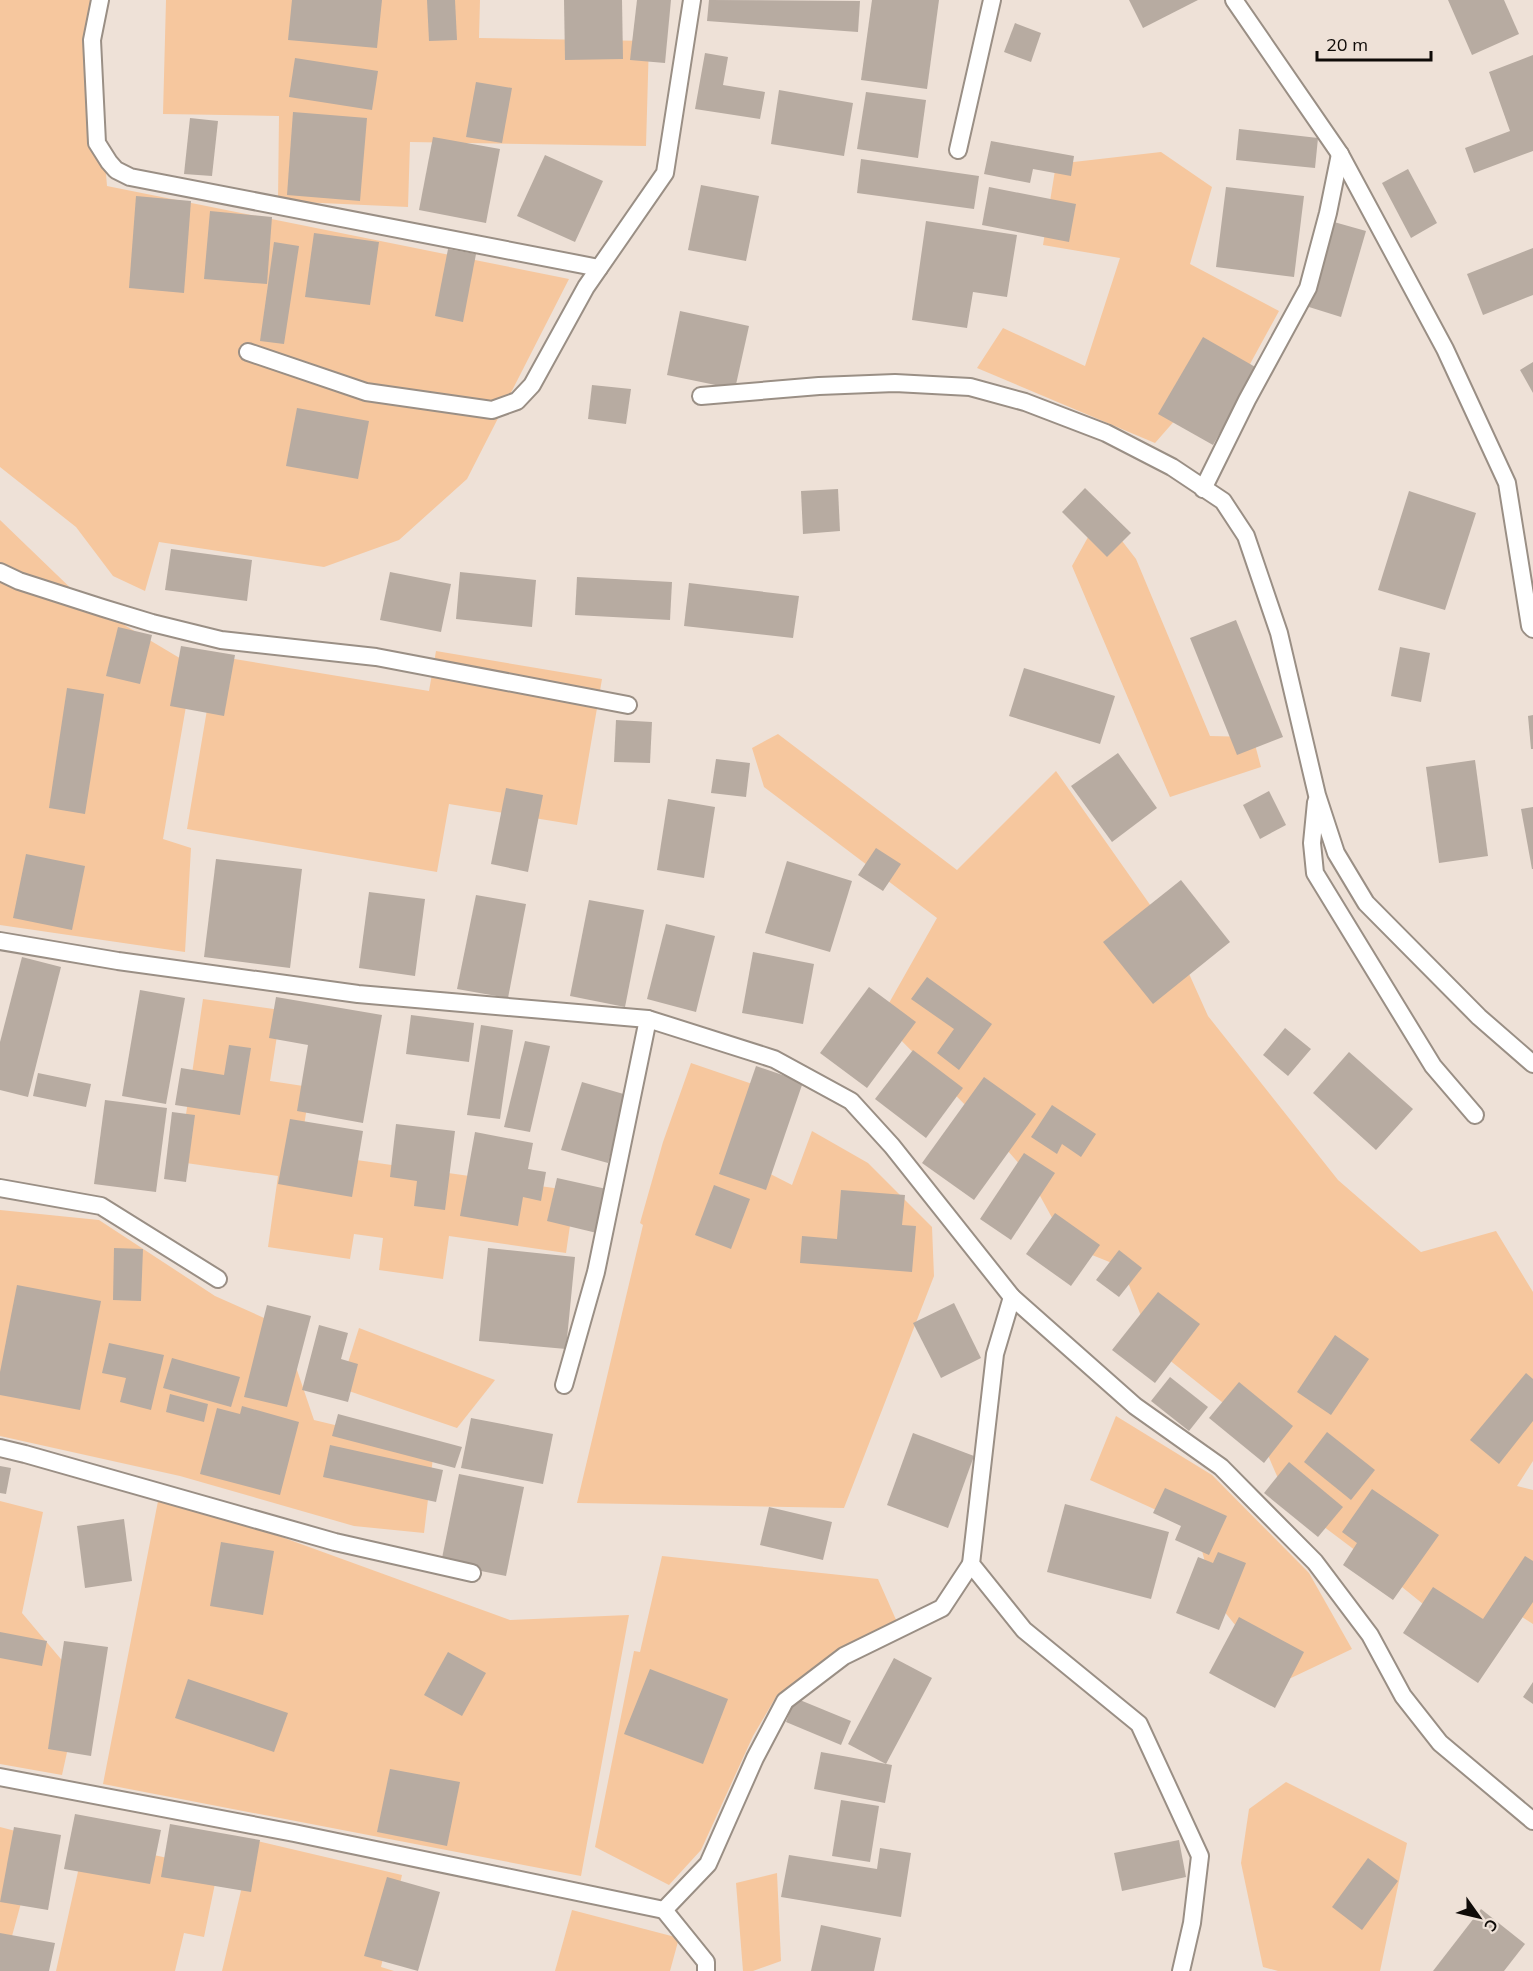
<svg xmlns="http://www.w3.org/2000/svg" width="1533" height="1971" viewBox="0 0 1533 1971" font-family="Mulish,sans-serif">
  <rect width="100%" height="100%" fill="#eee1d7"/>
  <!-- green -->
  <g fill="#f6c79e">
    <path d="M0,0H102L97,65L107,186L569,279L467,479L399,540L324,567L159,542L145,591L113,576L76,527L0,467Z"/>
    <path d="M166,0H480L479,38L649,41L646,146L410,142L408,207L278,201L279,116L163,114Z"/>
    <path d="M1161,152L1212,187L1190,264L1279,311L1214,430L1184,410L1155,443L977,368L1003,328L1085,366L1120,258L1043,245L1056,164Z"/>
    <path d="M0,520L84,601L193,666L163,839L191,848L185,952L0,925Z"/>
    <path d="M1112,528L1136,559L1210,736L1253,737L1261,767L1170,797L1072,566L1092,530Z"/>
    <path d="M436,651L602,679L577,825L449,804L437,872L187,829L216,656L429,691Z"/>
    <path d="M778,734L957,870L1056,771L1172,936L1208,1016L1338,1180L1421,1252L1496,1231L1533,1292V1461L1517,1486L1533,1490V1624L1508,1608L1470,1642L1376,1566L1287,1499L1257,1430L1153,1347L1122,1267L1067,1245L1028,1174L986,1126L880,1019L937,918L764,787L752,748Z"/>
    <path d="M203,999L281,1010L270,1081L310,1087L300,1152L575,1191L566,1253L449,1236L443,1279L379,1270L383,1238L354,1234L350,1259L268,1247L278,1176L179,1162Z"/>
    <path d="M691,1063L767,1089L739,1158L792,1185L812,1131L868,1163L932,1227L934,1276L844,1508L577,1503L643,1225L640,1223L663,1142Z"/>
    <path d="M0,1210L99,1220L215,1296L282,1326L314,1420L434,1449L424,1533L354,1526L180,1476L0,1436Z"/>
    <path d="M359,1328L495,1380L457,1428L340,1388Z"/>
    <path d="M1116,1416L1212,1475L1309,1573L1352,1649L1291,1678L1277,1677L1215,1600L1196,1528L1090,1480Z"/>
    <path d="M159,1496L243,1523L510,1620L629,1615L581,1876L103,1784Z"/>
    <path d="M0,1501L43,1512L22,1613L82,1684L62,1775L0,1764Z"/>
    <path d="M662,1556L878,1579L897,1622L777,1695L753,1736L701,1850L669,1885L595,1847L634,1651L640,1652Z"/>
    <path d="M1286,1782L1407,1843L1380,1971H1278L1263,1967L1241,1863L1249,1809Z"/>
    <path d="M0,1827L39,1837L3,1969L0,1968Z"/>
    <path d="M85,1840L218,1869L204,1937L184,1933L175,1971H56Z"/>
    <path d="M253,1840L402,1875L381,1967L394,1971H222Z"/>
    <path d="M777,1873L781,1961L753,1971H743L736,1883Z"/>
    <path d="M572,1910L679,1938L670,1971H555Z"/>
  </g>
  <!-- building -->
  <g fill="#b7aba1">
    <path d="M292,0H382L377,48L288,40Z"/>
    <path d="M427,0H455L457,40L429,41Z"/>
    <path d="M564,0H622L623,59L565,60Z"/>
    <path d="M637,0H671L665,63L630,60Z"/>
    <path d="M709,0L860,1L858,32L707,21Z"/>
    <path d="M872,0H939L927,89L861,80Z"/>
    <path d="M1129,0H1198L1143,28Z"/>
    <path d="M1448,0H1504L1519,34L1472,55Z"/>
    <path d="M1015,23L1041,33L1031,62L1004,52Z"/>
    <path d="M705,53L728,57L723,85L765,92L760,119L695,109Z"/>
    <path d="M1533,55V151L1474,173L1465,148L1510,131L1489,72Z"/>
    <path d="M295,58L378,71L372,110L289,97Z"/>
    <path d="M476,82L512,88L502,143L466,137Z"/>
    <path d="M779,90L853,103L844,156L771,144Z"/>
    <path d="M866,92L926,100L918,158L857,149Z"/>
    <path d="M293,112L367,118L360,201L287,195Z"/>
    <path d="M190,118L218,121L212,176L184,174Z"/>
    <path d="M1239,129L1318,138L1315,168L1236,160Z"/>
    <path d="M433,137L500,149L486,223L419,210Z"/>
    <path d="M991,141L1074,156L1071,176L1033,169L1030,183L984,174Z"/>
    <path d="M545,155L603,181L575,242L517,216Z"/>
    <path d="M861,159L979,176L974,209L857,193Z"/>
    <path d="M1408,169L1437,223L1411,238L1382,183Z"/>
    <path d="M701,185L759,196L746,261L688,250Z"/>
    <path d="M989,187L1076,204L1069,242L982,225Z"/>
    <path d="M1226,187L1304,196L1294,277L1216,267Z"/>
    <path d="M136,196L191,201L184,293L129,288Z"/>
    <path d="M210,211L272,217L267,284L204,279Z"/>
    <path d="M926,221L1017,235L1007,297L973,292L967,328L912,320Z"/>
    <path d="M1334,222L1366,231L1341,317L1309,307Z"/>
    <path d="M314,233L379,242L370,305L305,297Z"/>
    <path d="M274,242L299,246L284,344L260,341Z"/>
    <path d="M1533,248V295L1483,315L1467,274Z"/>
    <path d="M448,249L476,254L463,322L435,316Z"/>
    <path d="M680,311L749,326L735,389L667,375Z"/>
    <path d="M1203,337L1257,368L1213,445L1158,414Z"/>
    <path d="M1533,362V393L1520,370Z"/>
    <path d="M592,385L631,389L626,424L588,419Z"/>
    <path d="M297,408L369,421L358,479L286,466Z"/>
    <path d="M1085,488L1131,533L1107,557L1062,512Z"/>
    <path d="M838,489L840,531L803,534L801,491Z"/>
    <path d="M1409,491L1476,513L1445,610L1378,590Z"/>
    <path d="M171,549L252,560L247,601L165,590Z"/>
    <path d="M390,572L451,584L441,632L380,620Z"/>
    <path d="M460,572L536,580L532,627L456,619Z"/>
    <path d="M577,577L672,582L670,620L575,615Z"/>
    <path d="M689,583L799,596L793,638L684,626Z"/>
    <path d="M1236,620L1283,737L1237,755L1190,638Z"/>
    <path d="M118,627L152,635L140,684L106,676Z"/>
    <path d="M181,646L235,655L224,716L170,706Z"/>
    <path d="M1400,647L1430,653L1421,702L1391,696Z"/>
    <path d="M1024,668L1115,696L1100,744L1009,716Z"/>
    <path d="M67,688L104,694L85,814L49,808Z"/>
    <path d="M1533,715V749H1531L1528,716Z"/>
    <path d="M616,720L652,722L650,763L614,762Z"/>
    <path d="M1118,753L1157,808L1112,842L1071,786Z"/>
    <path d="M716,759L750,763L746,797L711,793Z"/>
    <path d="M1475,760L1488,856L1439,863L1426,767Z"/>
    <path d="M506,788L543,795L528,872L491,864Z"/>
    <path d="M1269,791L1286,825L1260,839L1243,805Z"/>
    <path d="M668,799L715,807L704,878L657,870Z"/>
    <path d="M1533,807V869H1532L1521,809Z"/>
    <path d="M876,848L901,864L883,891L858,875Z"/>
    <path d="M26,854L85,866L72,930L13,918Z"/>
    <path d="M216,859L302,869L290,968L204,957Z"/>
    <path d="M787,861L852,881L830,952L765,933Z"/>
    <path d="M1181,880L1230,942L1153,1004L1103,942Z"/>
    <path d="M369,892L425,899L415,976L359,968Z"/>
    <path d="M476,895L526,904L508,998L457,989Z"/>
    <path d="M589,900L644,910L625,1007L570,996Z"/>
    <path d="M666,924L715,936L696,1012L647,999Z"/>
    <path d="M753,952L814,964L803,1024L742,1013Z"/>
    <path d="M22,957L61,967L28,1097L0,1090V1042Z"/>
    <path d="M927,977L992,1024L959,1070L937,1053L954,1029L911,999Z"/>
    <path d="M869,987L916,1022L867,1088L820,1053Z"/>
    <path d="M140,990L185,998L166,1104L122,1096Z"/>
    <path d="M276,997L382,1015L363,1123L297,1111L308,1045L269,1038Z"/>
    <path d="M411,1015L474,1023L469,1062L406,1054Z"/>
    <path d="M481,1025L513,1030L500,1119L467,1115Z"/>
    <path d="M1285,1028L1311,1049L1288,1076L1263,1055Z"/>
    <path d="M525,1041L550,1046L530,1132L504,1127Z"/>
    <path d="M229,1045L251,1048L240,1115L175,1105L181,1068L224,1075Z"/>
    <path d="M913,1050L963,1088L926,1138L875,1099Z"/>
    <path d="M1349,1052L1413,1109L1376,1150L1313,1093Z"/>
    <path d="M756,1066L803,1082L766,1190L719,1174Z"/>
    <path d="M38,1073L91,1084L86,1107L33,1096Z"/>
    <path d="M984,1077L1036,1114L974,1200L922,1163Z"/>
    <path d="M582,1082L627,1095L608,1163L561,1150Z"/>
    <path d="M105,1100L167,1108L156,1192L94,1184Z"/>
    <path d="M1052,1105L1096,1134L1081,1157L1062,1144L1057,1154L1031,1137Z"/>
    <path d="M172,1112L195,1115L186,1182L164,1179Z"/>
    <path d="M290,1119L363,1131L352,1197L278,1184Z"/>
    <path d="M396,1124L455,1131L445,1210L414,1206L417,1181L390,1177Z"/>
    <path d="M475,1132L533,1143L528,1169L546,1172L541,1201L523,1197L518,1226L460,1216Z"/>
    <path d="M1024,1153L1055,1173L1011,1240L980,1219Z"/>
    <path d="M557,1178L611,1190L601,1234L547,1221Z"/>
    <path d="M714,1185L750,1199L731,1249L695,1235Z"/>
    <path d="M841,1190L905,1195L902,1225L916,1226L912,1272L800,1263L802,1236L837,1239Z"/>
    <path d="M1055,1213L1100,1245L1071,1286L1026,1254Z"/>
    <path d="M114,1248L143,1249L141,1301L113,1300Z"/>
    <path d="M488,1248L575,1257L566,1349L479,1341Z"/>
    <path d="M1119,1250L1142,1268L1119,1297L1096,1280Z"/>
    <path d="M17,1285L101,1301L80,1410L0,1395V1372Z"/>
    <path d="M1158,1292L1200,1324L1155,1383L1112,1350Z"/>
    <path d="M954,1303L981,1358L941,1378L913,1323Z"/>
    <path d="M267,1305L311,1316L287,1407L244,1397Z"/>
    <path d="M319,1325L348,1333L341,1359L358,1364L348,1402L302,1390Z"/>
    <path d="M1335,1335L1369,1359L1331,1415L1297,1392Z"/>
    <path d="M109,1343L164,1355L151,1410L120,1402L126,1378L102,1373Z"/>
    <path d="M172,1358L240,1377L231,1407L163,1388Z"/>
    <path d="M1526,1373L1533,1379V1421L1499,1464L1470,1440Z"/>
    <path d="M1170,1377L1208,1407L1189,1431L1151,1401Z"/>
    <path d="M1239,1382L1293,1426L1264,1463L1209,1418Z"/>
    <path d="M170,1394L208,1404L204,1422L166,1412Z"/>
    <path d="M242,1406L299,1422L280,1495L200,1474L217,1408L240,1414Z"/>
    <path d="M338,1414L462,1447L455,1468L332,1436Z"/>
    <path d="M471,1418L553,1434L543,1484L461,1468Z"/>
    <path d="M1327,1432L1375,1470L1351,1500L1304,1462Z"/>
    <path d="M913,1433L974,1456L948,1528L887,1505Z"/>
    <path d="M330,1445L443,1470L436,1502L323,1477Z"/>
    <path d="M1289,1462L1343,1507L1318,1537L1264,1493Z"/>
    <path d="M0,1466L11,1468L6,1494L0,1493Z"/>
    <path d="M459,1474L524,1487L506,1576L441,1563Z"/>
    <path d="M1165,1488L1227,1516L1209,1555L1175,1540L1181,1526L1153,1513Z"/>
    <path d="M1372,1489L1439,1535L1393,1600L1343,1565L1357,1543L1342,1532Z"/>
    <path d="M1065,1504L1169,1532L1151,1599L1047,1572Z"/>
    <path d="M769,1507L832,1522L823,1560L760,1545Z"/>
    <path d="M124,1519L132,1581L85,1588L77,1526Z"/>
    <path d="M221,1542L274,1551L263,1615L210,1606Z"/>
    <path d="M1218,1552L1246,1563L1219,1630L1176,1613L1198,1557L1213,1563Z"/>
    <path d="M1525,1556L1533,1561V1602L1478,1683L1403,1633L1433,1587L1483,1619Z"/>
    <path d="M1239,1617L1304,1652L1275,1708L1209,1673Z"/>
    <path d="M0,1632L47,1641L42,1666L0,1658Z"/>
    <path d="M64,1641L108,1647L91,1756L48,1749Z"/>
    <path d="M448,1652L486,1673L462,1716L424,1695Z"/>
    <path d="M894,1658L932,1678L886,1764L848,1744Z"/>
    <path d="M650,1669L728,1699L703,1764L624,1734Z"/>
    <path d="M188,1679L288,1713L274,1752L175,1718Z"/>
    <path d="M1533,1682V1704L1523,1697Z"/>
    <path d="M795,1698L851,1721L841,1745L786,1722Z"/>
    <path d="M821,1752L892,1765L885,1803L814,1789Z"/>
    <path d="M390,1769L460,1782L447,1846L377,1832Z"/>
    <path d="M841,1800L879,1806L870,1862L832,1856Z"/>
    <path d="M75,1814L161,1830L150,1884L64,1869Z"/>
    <path d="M170,1824L260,1840L251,1892L161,1877Z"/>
    <path d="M14,1827L61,1835L48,1910L0,1902Z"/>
    <path d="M1179,1840L1186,1877L1122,1891L1114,1853Z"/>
    <path d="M880,1848L911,1853L901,1917L781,1897L789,1855L877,1869Z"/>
    <path d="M1368,1858L1398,1881L1362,1930L1332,1907Z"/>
    <path d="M387,1877L440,1892L418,1971L364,1956Z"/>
    <path d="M1481,1909L1525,1944L1504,1971H1433Z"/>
    <path d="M821,1925L881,1938L874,1971H811Z"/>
    <path d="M0,1933L55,1943L49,1971H0Z"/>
  </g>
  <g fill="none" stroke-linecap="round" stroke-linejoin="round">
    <defs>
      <g id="lane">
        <path d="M100,0L92,40L97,143L109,162L116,170L130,177L599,268"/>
        <path d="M1234,0L1340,154L1445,349L1507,483L1530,626L1533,629"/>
        <path d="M958,150L992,0"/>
        <path d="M248,352L366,392L492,410L517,401L532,385L586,287L665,173L692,0"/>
        <path d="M701,396L819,386L895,383L970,387L1025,402L1106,433L1172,467L1223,501L1246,536L1279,633L1317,795L1336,853L1366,903L1479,1017L1533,1064"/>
        <path d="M1203,489L1247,400L1308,288L1328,213L1340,154"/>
        <path d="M0,572L19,581L103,608L152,623L221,640L376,657L628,705"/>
        <path d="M1316,802L1312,843L1315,873L1433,1066L1475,1115"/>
        <path d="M0,941L118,961L358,994L648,1019L774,1059L851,1101L892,1146L1012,1297L1135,1406L1221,1467L1315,1562L1370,1635L1403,1696L1440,1743L1533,1821"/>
        <path d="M0,1188L101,1206L218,1279"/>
        <path d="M1012,1297L995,1354L971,1564L1024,1630L1139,1724L1200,1856L1192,1923L1181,1971"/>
        <path d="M564,1385L596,1272L648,1019"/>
        <path d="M0,1448L25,1454L335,1542L472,1573"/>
        <path d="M0,1777L294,1833L664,1910L708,1864L755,1758L785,1701L844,1656L942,1608L971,1564"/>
        <path d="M664,1910L706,1962V1971"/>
      </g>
    </defs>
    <!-- lane casing -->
    <use href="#lane" stroke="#9a8f85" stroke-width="20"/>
    <!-- lane -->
    <use href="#lane" stroke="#fff" stroke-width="16"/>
  </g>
  <!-- north arrow -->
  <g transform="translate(1479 1917) rotate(124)" stroke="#eee1d7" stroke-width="4.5" paint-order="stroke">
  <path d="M0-4.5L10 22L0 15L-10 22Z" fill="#0f0b08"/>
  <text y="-9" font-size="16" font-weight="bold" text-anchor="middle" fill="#0f0b08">С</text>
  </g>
  <!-- scale -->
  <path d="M1317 51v9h114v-9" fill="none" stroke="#0f0b08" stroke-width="3"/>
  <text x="1326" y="51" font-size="18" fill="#0f0b08" stroke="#eee1d7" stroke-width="4.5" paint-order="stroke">20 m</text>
</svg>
